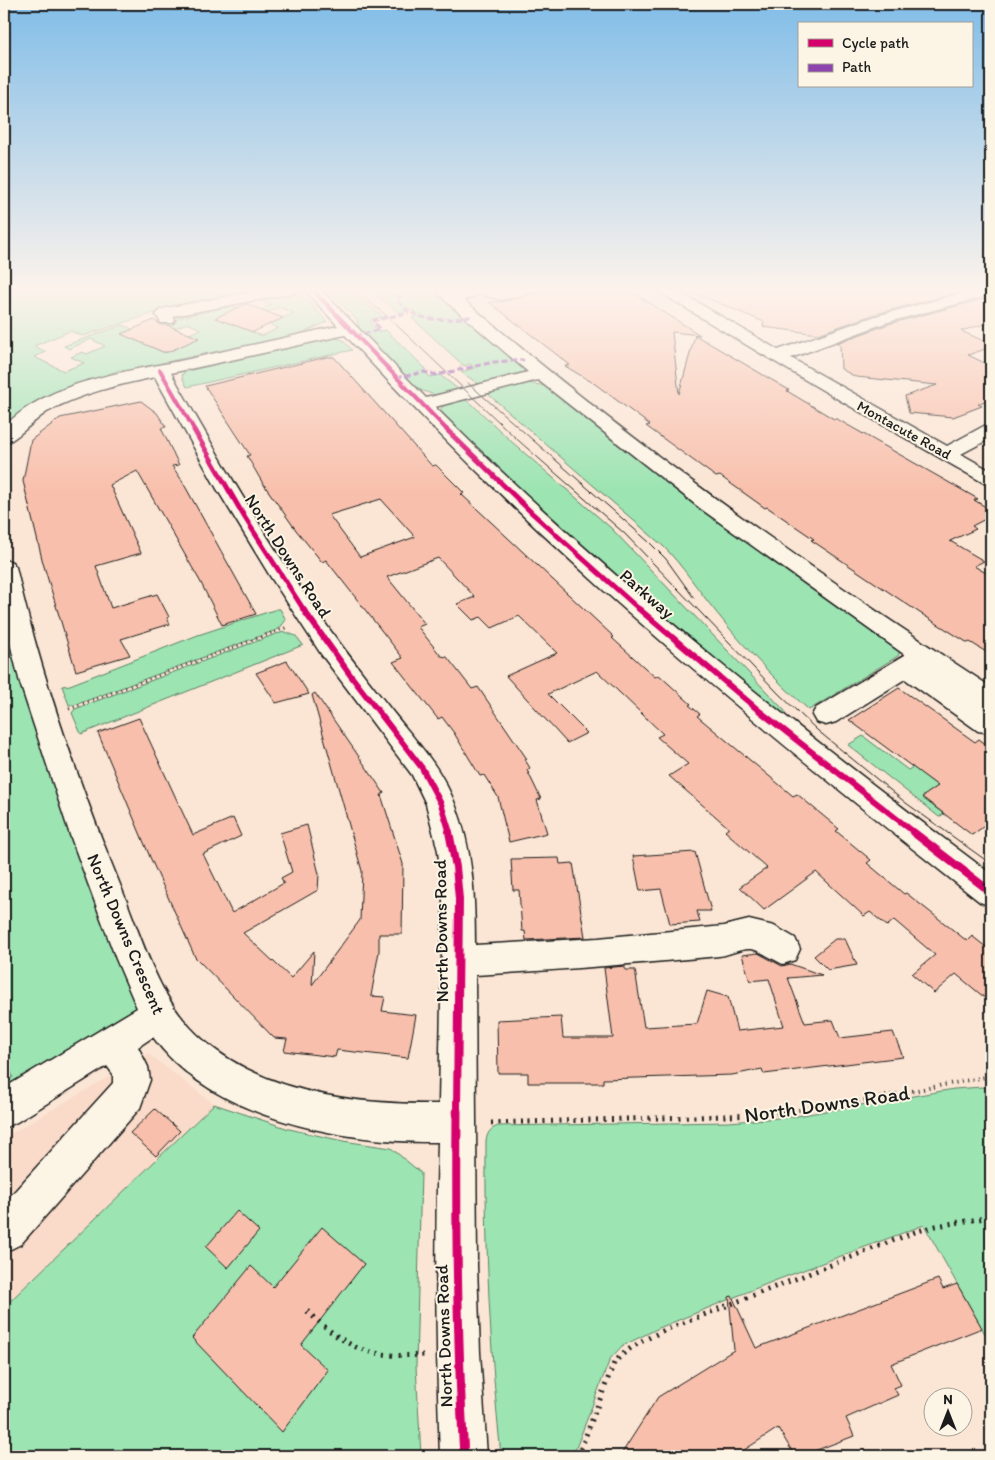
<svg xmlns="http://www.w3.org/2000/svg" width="995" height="1460" viewBox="0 0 995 1460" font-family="Itim,sans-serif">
  <rect width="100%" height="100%" fill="#fbe5d4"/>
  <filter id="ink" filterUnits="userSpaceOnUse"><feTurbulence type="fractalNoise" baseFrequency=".02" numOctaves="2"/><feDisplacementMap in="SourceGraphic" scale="10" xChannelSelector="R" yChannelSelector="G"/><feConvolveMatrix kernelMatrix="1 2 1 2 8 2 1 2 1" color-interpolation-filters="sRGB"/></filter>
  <g filter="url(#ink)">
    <!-- built -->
    <path fill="#fadac8" d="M148,1054L214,1104L4,1307V1138Z"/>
    <!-- green -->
    <g fill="#9ce4b2" stroke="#5c8067">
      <path d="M4,288H282L154,313L83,336L70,331L34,346L46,352L34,357L64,371L84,363L71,357L82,352L87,354L105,346L91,339L69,349L64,346L123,325L145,335L135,340L165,353L183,345L185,336L201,329L187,323L167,332L159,328L176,320V318L233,306L238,308L230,323L262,336L278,328L265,323L274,318L279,320L294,313L279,307L261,315L255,313L271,305L261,301L300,292L327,322L300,334L123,371L120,370L51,394L4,430Z"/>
      <path d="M326,288H346L383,317L372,319L370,322L379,331L386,330L426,369L424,371L430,377L440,375L458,389L457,391L435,395L417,389L360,332L357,320Z"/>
      <path d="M368,288H426L435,296L446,300L524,368V372L480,385L461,372L474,368L470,364L464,366L412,318L418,314L412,310L399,313Z"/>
      <path d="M336,338L343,340L352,350L187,387L182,377L183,373L187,371Z"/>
      <path d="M525,383L541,385L548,388L674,488L900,651L898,656L809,710C775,680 744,647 716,612C698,590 683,566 663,546L488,394Z"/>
      <path d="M464,399L472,404L513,443L611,528L785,711V715L782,716L704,652L532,503L439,411L445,404Z"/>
      <path d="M277,609H280L286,620L279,629L75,705H69L62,686L70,685L198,635Z"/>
      <path d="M4,626C40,754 87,878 136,1002V1009L4,1097V1082L13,1077L4,1055Z"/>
      <path d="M285,632L296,636L303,645L81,734L72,713L75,709L276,634Z"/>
      <path d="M863,736L908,770L913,767L938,786L922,798L944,814L939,817L848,745Z"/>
      <path d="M982,1087L991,1089V1338L989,1341L924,1225L774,1281L659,1328L622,1346L610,1359L573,1456H501C490,1351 485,1246 486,1140C488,1132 490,1129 498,1126L729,1122L791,1117L954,1089Z"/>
      <path d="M214,1104L289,1129L343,1141L391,1148L421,1173L416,1366L421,1456H4V1307Z"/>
    </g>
    <!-- building -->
    <g fill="#f8c0ac" stroke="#1c1c1c" fill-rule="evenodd">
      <path d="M553,288H626L700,335L672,332L679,394L695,335L789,390L787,391L834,419H837L978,499L974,500L991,510V516L972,526L976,529L950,541L984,561L974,566L991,576V655L970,642L968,643L920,613L811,540L814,539L767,507L765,508L720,476L716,477L646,426L650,425L595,384L565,366L570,365L489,302H501Z"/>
      <path d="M683,288H976L875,314L818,334L763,327L764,322Z"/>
      <path d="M991,297V322L961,331L991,344V347L968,355L991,366V398L978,404L982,406L953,417L909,413L905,396L937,385L856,377L841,369L840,345L837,343L889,324Z"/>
      <path d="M246,304L283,318L253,332L215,318Z"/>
      <path d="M154,320L161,325H167L199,338L168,352H163L121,334Z"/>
      <path d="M327,357H334L432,466L436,465L464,493L461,494L614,637L612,638L655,677L659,675L691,704L689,705L700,714L697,716L793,796L797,794L839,829L836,831L871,860L867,863L904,894L906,893L967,941L972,936L991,951V1003L956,974L934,993L912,974L935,955L894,920L887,926L870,912L864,916L816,872L764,910L740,887L767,868L725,831L729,828L669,776L688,764L657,737L663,734L597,671L548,694L587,733L567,743L506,676L557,653L519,616L492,628L481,617L473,620L457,604L475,597L438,558L387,577L425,624L418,627L441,656L447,657L472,689L478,687L527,759L525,760L530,768L527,770L541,799L537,800L547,833L509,842L498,797L484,775L480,776L454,733L442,717L438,719L393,662L403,658L326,560L322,562L296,530L262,482L247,456L250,455L205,386ZM381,499L415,537L360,557L329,515Z"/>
      <path d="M141,401L157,413L166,427L161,428L179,465L172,466L181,479L256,614L222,625L200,581L137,471L110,485L141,553L96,566L111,608L157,594L169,617L167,618L170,624L121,639L130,655L76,671L43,563L23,481L31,440L60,418Z"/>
      <path d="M287,661L309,694L276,703L256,673Z"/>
      <path d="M899,688L975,742L979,739L991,748V821L972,835L922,797L938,786L849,720Z"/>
      <path d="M315,693L384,793L381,795L403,864L402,934H379V951L371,996L385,997L382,1011L416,1015L408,1058L337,1050L335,1057L284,1051L287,1039L274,1038L195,957L150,857L98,733L139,718L193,835L233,818L241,836L203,854L232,913L284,883L281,878L292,872L280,833L307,825L319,874L318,890L243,933L291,978L314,951L312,985L360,920L362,871L312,695Z"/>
      <path d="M695,852L711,911H697L700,922L670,924L661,889L640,891L633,856Z"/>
      <path d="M559,858L560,864L573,863L585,937L526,940L525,931H522L519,890H513L511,859Z"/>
      <path d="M835,939H845L857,965L828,970L814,956Z"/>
      <path d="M758,953L782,966L790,964L822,975L788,978L805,1023L833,1020L840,1038L893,1032L903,1057L764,1074L762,1069L732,1075L603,1079V1083H528V1073H498L497,1020L561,1017L563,1038H613L604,968L625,966V970H635L644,1027L697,1024L707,991L728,997L737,1031L784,1026L769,979L750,981L742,955Z"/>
      <path d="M155,1109L180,1131L156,1156L130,1133Z"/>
      <path d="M237,1211L259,1231L228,1268L206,1247Z"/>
      <path d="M322,1227L364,1264L301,1345L328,1370L282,1432L192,1338L251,1266L273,1287Z"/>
      <path d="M938,1279L943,1289L957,1284L982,1328L891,1364L901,1385L894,1388L898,1395L846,1418L854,1436L801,1456H795L778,1428L735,1456H620L658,1397L734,1350L729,1297L732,1296L756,1348Z"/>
    </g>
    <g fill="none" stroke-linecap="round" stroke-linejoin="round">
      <defs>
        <g id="minor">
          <path d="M271,288H301L298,291L293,293L173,316L175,320L173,323H161L156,315L160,310L166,308Z"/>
          <path d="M303,288H319L426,398L528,372L447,302L433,288H450L456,293L468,288H492L501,290L514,288H542L539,291L501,300L480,294L464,300C630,443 808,568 991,687V709L983,707L991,713V733L978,731L905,679L836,722L826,725L816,722L812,715L816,708L905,655L701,509L538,380L435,407C607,579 797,729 991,874V906L980,902C863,810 747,717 636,619C534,530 437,434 345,335L171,373C215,450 258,526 308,599C334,637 363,674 392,711C416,741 441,767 455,804C473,849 475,897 475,945L598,938L724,926L749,920L774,926L795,938L800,949L795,960L783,964C774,960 757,948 749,949C739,949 729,955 719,956C638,964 557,970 475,975L477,1266L480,1353L487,1456H440C436,1351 435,1247 438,1142C343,1143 212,1119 153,1037L138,1047L148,1067L150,1080L140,1108L21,1244L7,1251L4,1249V1203L113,1083V1074L107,1066L17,1122L4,1128V1088L137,1008L116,959L70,835L20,683L4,619V560L12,562L16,567C42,680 81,790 125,897C145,948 161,1004 203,1040C265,1094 359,1105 439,1104L443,899L438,851L426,804L412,775L321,654L270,576L217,489L155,377C118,385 81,393 47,412C34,420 15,441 4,444V427C50,379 128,372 189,359C239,348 288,337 338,326Z"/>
          <path d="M655,288H673L778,350L876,316L982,288H991V295L888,322L791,358L947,446L984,426L991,424V438L961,454L991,471V485L984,483C874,421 765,357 658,291Z"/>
        </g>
      </defs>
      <!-- minor casing -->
      <use href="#minor" stroke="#1c1c1c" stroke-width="3"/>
      <!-- path-far3 -->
      <g stroke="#1c1c1c" stroke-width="2" stroke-dasharray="0.5 2.5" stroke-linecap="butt">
        <path d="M380,319L382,321"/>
        <path d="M460,367L462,368"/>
        <path d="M435,373L437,375"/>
      </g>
      <!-- path-far2 -->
      <path stroke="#1c1c1c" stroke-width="3" stroke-dasharray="1 4" stroke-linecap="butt" d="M69,709L288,627"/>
      <!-- path-far1 -->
      <path stroke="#1c1c1c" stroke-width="4" stroke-dasharray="1 4.5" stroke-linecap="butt" d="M782,1112L839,1105L991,1076"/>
      <!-- path -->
      <g stroke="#1c1c1c" stroke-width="5" stroke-dasharray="2 5.5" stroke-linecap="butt">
        <path d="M491,1123L761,1115L791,1111"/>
        <path d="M307,1311C348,1349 367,1358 424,1355"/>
        <path d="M578,1456L614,1363C628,1347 646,1339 665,1330L915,1232L936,1226L991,1217"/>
      </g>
      <!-- minor -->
      <use href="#minor" fill="#fcf5e5" fill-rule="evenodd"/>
      <!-- tram -->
      <g stroke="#1c1c1c" stroke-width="1">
        <path d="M351,288L388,317L519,441L625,534L779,694L817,730L906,803L991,864"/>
        <path d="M468,383L649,542L666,559L694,598"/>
      </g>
      <!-- quiet -->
      <g stroke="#8e44ad" stroke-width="3" stroke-dasharray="6 3" stroke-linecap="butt">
        <path d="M408,288L397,300C416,324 445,321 473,316"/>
        <path d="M355,336L378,330L380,328L373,322L375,320L409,313"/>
        <path d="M396,378L424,372L437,375L494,362L524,360"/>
      </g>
      <defs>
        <g id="cycleway-far4">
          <path d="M311,288L448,431"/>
          <path d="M160,370L195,431"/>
        </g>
        <g id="cycleway-far3">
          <path d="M194,430L245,518L304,610"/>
          <path d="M447,430L532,513L640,610"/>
        </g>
        <g id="cycleway-far2">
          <path d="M303,609L351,676L422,768L441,804L450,833"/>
          <path d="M639,609L757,709L915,833"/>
        </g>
        <g id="cycleway-far1">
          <path d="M449,832L456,867L459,899L457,1112"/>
          <path d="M913,832L991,892"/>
        </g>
        <path id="cycleway" d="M457,1111C456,1226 457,1341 464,1456"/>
      </defs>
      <!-- cycleway-far4 casing -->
      <use href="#cycleway-far4" stroke="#fcf5e5" stroke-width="5.5"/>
      <!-- cycleway-far3 casing -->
      <use href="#cycleway-far3" stroke="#fcf5e5" stroke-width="8"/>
      <!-- cycleway-far2 casing -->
      <use href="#cycleway-far2" stroke="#fcf5e5" stroke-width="9"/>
      <!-- cycleway-far1 casing -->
      <use href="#cycleway-far1" stroke="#fcf5e5" stroke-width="11"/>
      <!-- cycleway casing -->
      <use href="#cycleway" stroke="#fcf5e5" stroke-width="12"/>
      <!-- cycleway-far4 -->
      <use href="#cycleway-far4" stroke="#d6006c" stroke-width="4"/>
      <!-- cycleway-far3 -->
      <use href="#cycleway-far3" stroke="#d6006c" stroke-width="5"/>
      <!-- cycleway-far2 -->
      <use href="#cycleway-far2" stroke="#d6006c" stroke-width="6"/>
      <!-- cycleway-far1 -->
      <use href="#cycleway-far1" stroke="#d6006c" stroke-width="8"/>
      <!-- cycleway -->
      <use href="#cycleway" stroke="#d6006c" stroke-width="9"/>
    </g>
  </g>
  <!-- sky -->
  <linearGradient id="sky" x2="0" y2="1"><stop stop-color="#81bde8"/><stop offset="0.59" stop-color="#fdf3ec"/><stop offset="1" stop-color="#fdf3ec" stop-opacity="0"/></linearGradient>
  <rect width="995" height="492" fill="url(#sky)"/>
  <g text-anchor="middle" stroke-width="4" stroke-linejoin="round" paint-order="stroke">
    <!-- far-street labels -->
    <g font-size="15" fill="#1c1c1c" stroke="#fcf5e5">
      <text transform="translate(904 430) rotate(29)" y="5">Montacute Road</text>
    </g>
    <!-- street labels -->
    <g font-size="18" fill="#1c1c1c" stroke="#fcf5e5">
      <text transform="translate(288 556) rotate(57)" y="6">North Downs Road</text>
      <text transform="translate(647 594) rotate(41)" y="6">Parkway</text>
      <text transform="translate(441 931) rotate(-91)" y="6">North Downs Road</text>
      <text transform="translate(126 934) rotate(67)" y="6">North Downs Crescent</text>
      <text transform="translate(444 1336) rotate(-92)" y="6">North Downs Road</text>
    </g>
    <!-- near-street labels -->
    <g font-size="21" fill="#1c1c1c" stroke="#fcf5e5">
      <text transform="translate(827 1104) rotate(-8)" y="7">North Downs Road</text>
    </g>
  </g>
  <!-- margin -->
  <rect width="995" height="1460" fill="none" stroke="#fcf5e5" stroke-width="20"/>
  <rect x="10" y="10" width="975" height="1440" fill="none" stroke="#1c1c1c" stroke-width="2" filter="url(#ink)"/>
  <!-- legend -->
  <rect x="798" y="22" width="175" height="65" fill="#fcf5e5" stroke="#a29e95"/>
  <rect x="808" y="39" width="25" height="8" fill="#d6006c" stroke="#a29e95"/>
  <text x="842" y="48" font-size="15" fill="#1c1c1c">Cycle path</text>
  <rect x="808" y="64" width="25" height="8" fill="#8e44ad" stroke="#a29e95"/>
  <text x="842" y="72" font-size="15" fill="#1c1c1c">Path</text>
  <!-- north arrow -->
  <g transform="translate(948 1412)"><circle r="24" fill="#fcf5e5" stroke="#a29e95"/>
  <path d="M0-4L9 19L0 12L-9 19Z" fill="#1c1c1c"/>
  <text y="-8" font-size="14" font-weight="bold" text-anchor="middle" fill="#1c1c1c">N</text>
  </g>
</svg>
